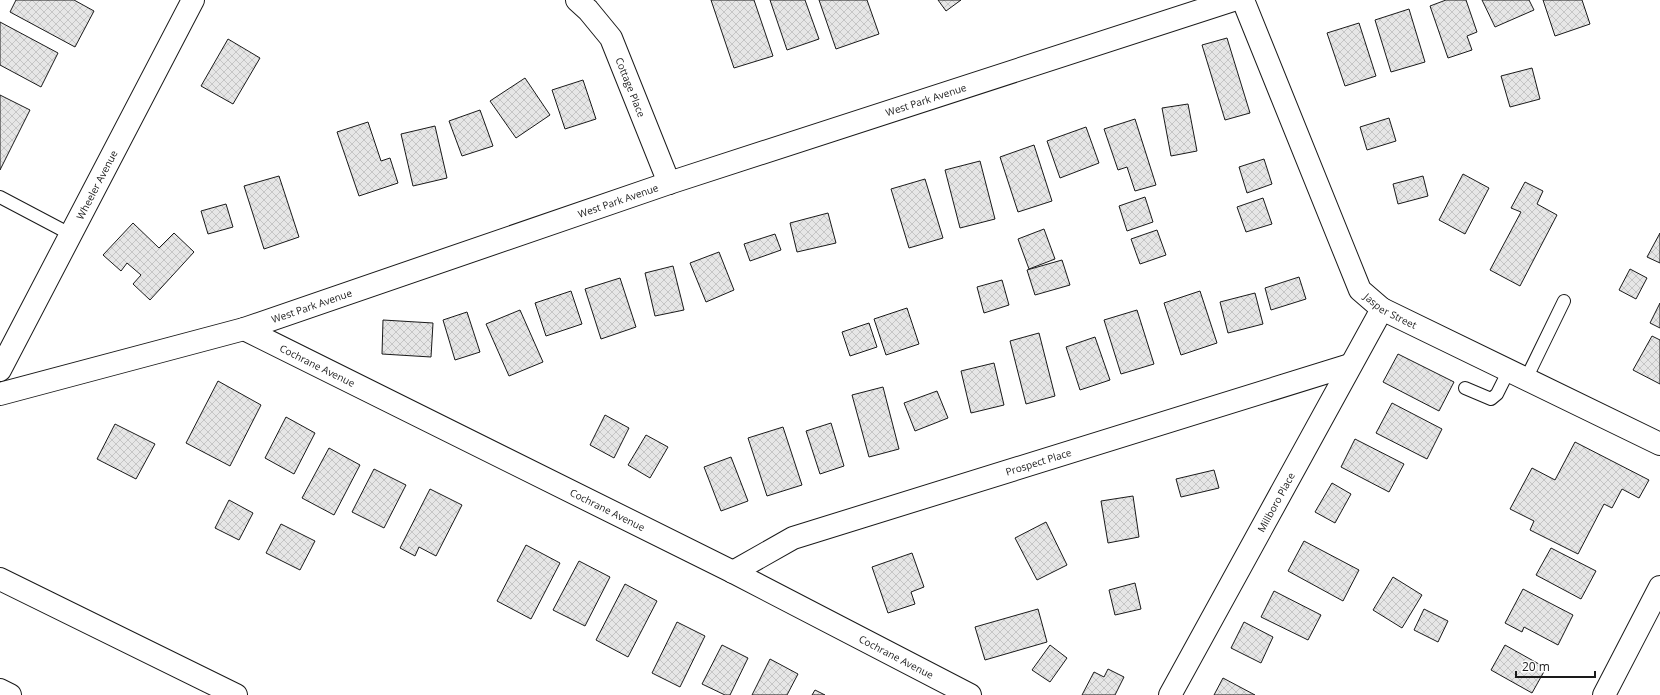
<svg xmlns="http://www.w3.org/2000/svg" width="1660" height="695" viewBox="0 0 1660 695" font-family="'Open Sans',sans-serif">
  <defs>
    <pattern id="building-cross-hatch" width="8" height="8" patternUnits="userSpaceOnUse"><rect width="8" height="8" fill="#e6e6e6"/><path d="M0 0l8 8M0 8l8-8" fill="none" stroke="#c5c5c5"/></pattern>
  </defs>
  <rect width="100%" height="100%" fill="#fff"/>
  <!-- building -->
  <g fill="url(#building-cross-hatch)" stroke="#1a1a1a">
    <path d="M16,0H74L94,11L75,47L10,12Z"/>
    <path d="M711,0H754L773,56L734,68Z"/>
    <path d="M770,0H805L819,39L787,50Z"/>
    <path d="M819,0H867L879,34L836,49Z"/>
    <path d="M938,0H961L946,11Z"/>
    <path d="M1446,0H1466L1477,32L1467,36L1472,50L1448,58L1430,6Z"/>
    <path d="M1482,0H1529L1534,10L1495,27Z"/>
    <path d="M1543,0H1582L1590,24L1555,36Z"/>
    <path d="M1409,9L1425,62L1391,72L1375,20Z"/>
    <path d="M0,22L58,53L41,87L0,65Z"/>
    <path d="M1359,23L1376,76L1345,86L1327,33Z"/>
    <path d="M1227,38L1250,113L1225,120L1202,45Z"/>
    <path d="M228,39L260,58L233,104L201,86Z"/>
    <path d="M1532,68L1540,99L1510,107L1501,76Z"/>
    <path d="M525,78L550,115L516,138L490,101Z"/>
    <path d="M583,80L596,119L565,129L552,90Z"/>
    <path d="M0,95L30,110L0,170Z"/>
    <path d="M1188,104L1197,151L1171,156L1162,108Z"/>
    <path d="M480,110L493,146L462,156L449,121Z"/>
    <path d="M1389,118L1396,141L1367,150L1360,127Z"/>
    <path d="M1135,119L1156,185L1135,191L1127,167L1118,170L1104,129Z"/>
    <path d="M368,122L381,161L390,158L398,183L359,196L337,132Z"/>
    <path d="M435,126L447,178L413,186L401,134Z"/>
    <path d="M1086,127L1099,163L1060,178L1047,141Z"/>
    <path d="M1034,145L1052,201L1018,212L1000,157Z"/>
    <path d="M1264,159L1272,184L1247,193L1239,167Z"/>
    <path d="M980,161L995,219L960,228L945,170Z"/>
    <path d="M1463,174L1489,188L1465,234L1439,220Z"/>
    <path d="M279,176L299,237L264,249L244,186Z"/>
    <path d="M1423,176L1428,196L1398,204L1393,184Z"/>
    <path d="M925,179L943,238L909,248L891,189Z"/>
    <path d="M1525,182L1543,191L1537,204L1557,215L1520,286L1490,270L1521,212L1511,208Z"/>
    <path d="M1145,197L1153,222L1127,231L1119,206Z"/>
    <path d="M1263,198L1272,224L1246,232L1237,207Z"/>
    <path d="M226,204L233,227L208,234L201,211Z"/>
    <path d="M828,213L836,243L797,252L790,223Z"/>
    <path d="M133,223L159,248L174,233L194,252L150,300L133,284L141,275L127,263L121,271L103,255Z"/>
    <path d="M1044,229L1055,259L1029,269L1018,239Z"/>
    <path d="M1157,230L1166,255L1140,264L1131,239Z"/>
    <path d="M1660,233V263L1647,257Z"/>
    <path d="M775,234L781,250L750,261L744,244Z"/>
    <path d="M719,252L734,290L706,302L690,263Z"/>
    <path d="M1062,260L1070,285L1035,295L1027,270Z"/>
    <path d="M673,266L684,310L655,316L645,273Z"/>
    <path d="M1630,269L1647,278L1636,299L1619,290Z"/>
    <path d="M1299,277L1306,299L1271,310L1265,288Z"/>
    <path d="M620,278L636,327L601,339L585,289Z"/>
    <path d="M1002,280L1009,305L984,313L977,287Z"/>
    <path d="M571,291L582,324L546,336L535,303Z"/>
    <path d="M1200,291L1217,343L1181,355L1164,303Z"/>
    <path d="M1255,293L1263,324L1228,333L1220,302Z"/>
    <path d="M1660,303V328L1650,323Z"/>
    <path d="M907,308L919,344L886,355L874,319Z"/>
    <path d="M520,310L543,362L509,376L486,324Z"/>
    <path d="M1137,310L1154,364L1121,374L1104,320Z"/>
    <path d="M467,312L480,352L455,360L443,320Z"/>
    <path d="M383,320L433,323L431,357L382,354Z"/>
    <path d="M869,323L877,347L850,356L842,332Z"/>
    <path d="M1039,333L1055,396L1026,404L1010,341Z"/>
    <path d="M1652,336L1660,340V384L1633,370Z"/>
    <path d="M1095,337L1110,380L1080,390L1066,347Z"/>
    <path d="M1398,354L1454,382L1439,411L1383,382Z"/>
    <path d="M994,363L1004,405L971,413L961,371Z"/>
    <path d="M218,381L261,405L230,466L186,443Z"/>
    <path d="M883,387L899,449L869,457L852,395Z"/>
    <path d="M937,391L948,418L915,431L904,403Z"/>
    <path d="M1392,403L1442,429L1427,459L1376,433Z"/>
    <path d="M605,415L629,428L614,458L590,445Z"/>
    <path d="M286,417L315,433L294,474L265,458Z"/>
    <path d="M831,423L844,466L820,474L806,431Z"/>
    <path d="M115,424L155,444L136,479L97,459Z"/>
    <path d="M783,427L802,485L767,496L748,438Z"/>
    <path d="M646,435L668,447L650,478L628,465Z"/>
    <path d="M1355,439L1404,464L1389,492L1341,467Z"/>
    <path d="M1575,442L1649,480L1639,498L1622,489L1612,508L1604,504L1578,554L1530,530L1534,521L1510,509L1532,468L1555,480Z"/>
    <path d="M329,448L360,465L334,515L302,498Z"/>
    <path d="M731,457L748,501L721,511L704,467Z"/>
    <path d="M374,469L406,485L384,528L352,512Z"/>
    <path d="M1214,470L1219,488L1181,497L1176,479Z"/>
    <path d="M1332,483L1351,494L1335,523L1315,512Z"/>
    <path d="M430,489L462,505L436,556L419,547L415,556L400,548Z"/>
    <path d="M1133,496L1139,537L1108,543L1101,501Z"/>
    <path d="M229,500L253,513L239,540L215,528Z"/>
    <path d="M1046,522L1067,565L1037,580L1015,538Z"/>
    <path d="M281,524L315,541L300,570L266,553Z"/>
    <path d="M1304,541L1359,570L1343,601L1288,571Z"/>
    <path d="M526,545L560,563L531,619L497,601Z"/>
    <path d="M1551,548L1596,571L1581,599L1536,575Z"/>
    <path d="M912,553L924,587L911,592L915,604L888,613L872,567Z"/>
    <path d="M579,561L610,577L585,626L553,610Z"/>
    <path d="M1393,577L1422,595L1402,628L1373,610Z"/>
    <path d="M1135,583L1141,609L1115,615L1109,590Z"/>
    <path d="M625,584L657,601L628,657L596,640Z"/>
    <path d="M1523,589L1573,615L1558,645L1524,627L1522,632L1505,623Z"/>
    <path d="M1274,591L1321,615L1308,640L1261,617Z"/>
    <path d="M1038,609L1047,642L985,660L975,627Z"/>
    <path d="M1424,609L1448,621L1438,642L1414,630Z"/>
    <path d="M677,622L705,636L680,687L652,673Z"/>
    <path d="M1244,622L1273,637L1261,663L1231,648Z"/>
    <path d="M722,645L748,658L730,695H725L702,684Z"/>
    <path d="M1050,645L1067,658L1050,682L1032,670Z"/>
    <path d="M1505,645L1546,668L1532,693L1491,670Z"/>
    <path d="M770,659L798,674L787,695H752Z"/>
    <path d="M1108,669L1124,677L1115,695H1082L1094,672L1104,677Z"/>
    <path d="M1223,678L1255,695H1214Z"/>
    <path d="M815,690L825,695H812Z"/>
  </g>
  <g fill="none" stroke-linecap="round" stroke-linejoin="round">
    <defs>
      <g id="lane">
        <path d="M0,197L72,235"/>
        <path d="M1526,379L1564,301"/>
        <path d="M1465,388L1491,399L1497,394L1509,370"/>
      </g>
      <g id="street">
        <path id="s1" d="M577,0L588,10L611,38L669,183"/>
        <path id="s2" d="M1243,0L1360,290L1382,309L1660,444"/>
        <path id="s3" d="M244,329L733,572L970,695"/>
        <path id="s4" d="M733,572L793,538L1350,365"/>
        <path id="s5" d="M1170,695L1382,309"/>
        <path d="M1604,695L1660,587"/>
      </g>
      <g id="secondary">
        <path id="s6" d="M0,370L193,0"/>
        <path id="s7" d="M0,394L244,329L669,183L1233,0"/>
      </g>
      <g id="highway">
        <path d="M0,579L236,695"/>
        <path d="M0,690L10,695"/>
      </g>
    </defs>
    <!-- lane casing -->
    <use href="#lane" stroke="#1a1a1a" stroke-width="14"/>
    <!-- street casing -->
    <use href="#street" stroke="#1a1a1a" stroke-width="24"/>
    <!-- secondary casing -->
    <use href="#secondary" stroke="#1a1a1a" stroke-width="24"/>
    <!-- highway casing -->
    <use href="#highway" stroke="#1a1a1a" stroke-width="24"/>
    <!-- lane -->
    <use href="#lane" stroke="#fff" stroke-width="12"/>
    <!-- street -->
    <use href="#street" stroke="#fff" stroke-width="22"/>
    <!-- secondary -->
    <use href="#secondary" stroke="#fff" stroke-width="22"/>
    <!-- highway -->
    <use href="#highway" stroke="#fff" stroke-width="22"/>
  </g>
  <g text-anchor="middle" stroke-width="3" stroke-linejoin="round" paint-order="stroke">
    <!-- street labels -->
    <g font-size="10" fill="#1a1a1a" stroke="#fff">
      <text dy="4" stroke="none"><textPath href="#s1" startOffset="104">Cottage Place</textPath></text>
      <text dy="4" stroke="none"><textPath href="#s7" startOffset="972">West Park Avenue</textPath></text>
      <text dy="4" stroke="none"><textPath href="#s6" startOffset="209">Wheeler Avenue</textPath></text>
      <text dy="4" stroke="none"><textPath href="#s7" startOffset="648">West Park Avenue</textPath></text>
      <text dy="4" stroke="none"><textPath href="#s7" startOffset="324">West Park Avenue</textPath></text>
      <text dy="4" stroke="none"><textPath href="#s2" startOffset="350">Jasper Street</textPath></text>
      <text dy="4" stroke="none"><textPath href="#s3" startOffset="82">Cochrane Avenue</textPath></text>
      <text dy="4" stroke="none"><textPath href="#s4" startOffset="326">Prospect Place</textPath></text>
      <text dy="4" stroke="none"><textPath href="#s5" startOffset="220">Millboro Place</textPath></text>
      <text dy="4" stroke="none"><textPath href="#s3" startOffset="406">Cochrane Avenue</textPath></text>
      <text dy="4" stroke="none"><textPath href="#s3" startOffset="730">Cochrane Avenue</textPath></text>
    </g>
  </g>
  <!-- scale -->
  <path d="M1516 671v6h79v-6" fill="none" stroke="#1a1a1a" stroke-width="2"/>
  <text x="1522" y="671" font-size="12" fill="#1a1a1a" stroke="#ffffff" stroke-width="3" paint-order="stroke">20 m</text>
</svg>
